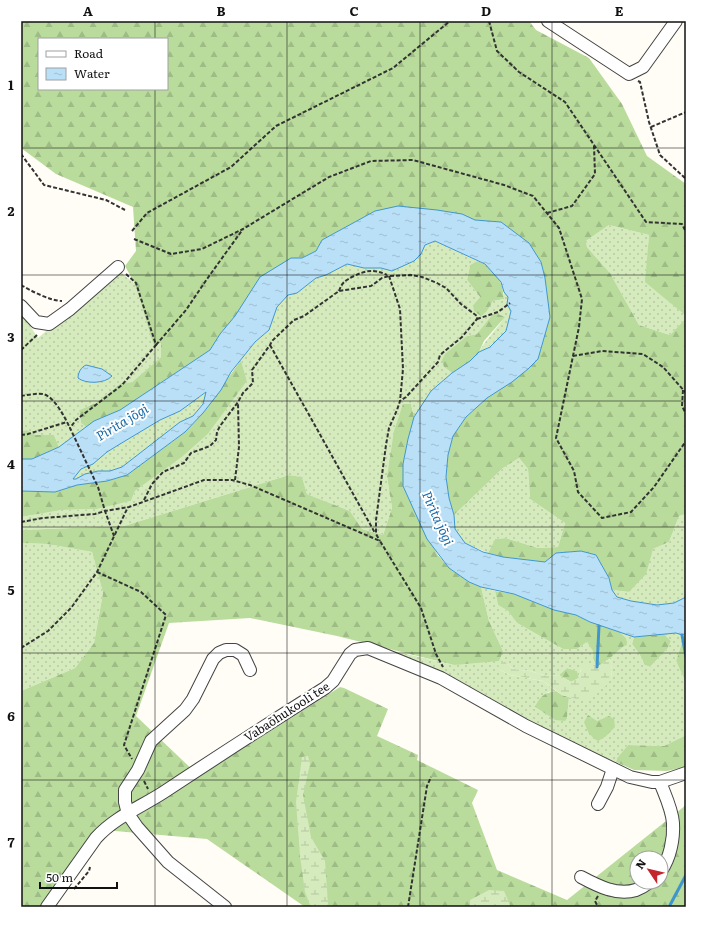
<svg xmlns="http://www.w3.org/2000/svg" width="707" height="928" viewBox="0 0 707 928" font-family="Literata,serif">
  <defs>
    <pattern id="grass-dots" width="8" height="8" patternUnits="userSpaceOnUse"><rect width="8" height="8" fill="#d5ebbd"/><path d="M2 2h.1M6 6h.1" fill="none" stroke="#b6c8a1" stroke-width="1.8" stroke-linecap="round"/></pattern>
    <pattern id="forest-firs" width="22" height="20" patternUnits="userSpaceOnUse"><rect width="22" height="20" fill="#b9dc9c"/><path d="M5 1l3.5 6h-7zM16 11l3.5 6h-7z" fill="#9ebc85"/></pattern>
    <pattern id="wetland-marsh" width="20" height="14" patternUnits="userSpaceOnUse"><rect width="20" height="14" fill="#d5ebbd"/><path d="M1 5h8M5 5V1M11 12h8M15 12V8" fill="none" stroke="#b6c8a1"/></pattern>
    <pattern id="water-ripples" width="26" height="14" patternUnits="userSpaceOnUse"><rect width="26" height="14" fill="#b9e0f7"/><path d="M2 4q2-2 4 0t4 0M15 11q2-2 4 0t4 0" fill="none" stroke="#9ebfd3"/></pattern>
  </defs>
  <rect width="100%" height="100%" fill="#fffdf5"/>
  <!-- grass -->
  <g fill="url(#grass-dots)">
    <path d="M609,225L649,235L646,282L686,316V318L670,335L639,325L610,273L587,247L586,241Z"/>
    <path d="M435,241L477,261L470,265L467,280L480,297L473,305L487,311L493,301L504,299V292L508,297C507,306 511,307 511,312C511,331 495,345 479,352C486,338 497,330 504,317L498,314L477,334L467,336L444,367L452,373L431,391L414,417L411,404L387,477L392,508L383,535L362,529L350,511L307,494L302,477L289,475L124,526L21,530V517L62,510L97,509L131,501L135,491L182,457L208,434L247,381L241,360L255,342L269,330L277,307L288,295L297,293L316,278L326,275L347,264L364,268H381L392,271L421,254L425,245Z"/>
    <path d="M118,270L135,284L153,344L161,343V357L132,382L121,383L96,403L79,410L81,423L86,427L59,447L54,435H35L27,430L21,431V312L38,338Z"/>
    <path d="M207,392L203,403L193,416L180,422L122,467L110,471H98L85,474L76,479H72L81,469L93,464L107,452L120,444L160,420L180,411Z"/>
    <path d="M519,458L528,469L530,499L565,523L558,547L538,548L506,538L495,539L488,553L465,543L455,529L454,515L503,468Z"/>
    <path d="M686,514V597L674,603L657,605L631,601L617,597L612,590L629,592L653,549L669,542L679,516Z"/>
    <path d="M21,543L47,544L92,552L103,593L94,643L75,668L21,691Z"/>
    <path d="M481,587L495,591L498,605L508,611L517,623L563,649H577L587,642L594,651V661L597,667L581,669L579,678L577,671L567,668L559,675L547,676L530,671L513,669L504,661L500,670L510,675L543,681L556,691L548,692L535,707L555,720L567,718L569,697L575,699L598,688L611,679L612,663L609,659L624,646L626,638L619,631L634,637L632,644L640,655L645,665L650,667L668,648L671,641L664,634L676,633L682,635L685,633L676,661L686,683V735L664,746L628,745L617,758L616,762L574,745L451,679L385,649L454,665L503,651L489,621Z"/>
  </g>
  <!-- forest -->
  <g fill="url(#forest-firs)" fill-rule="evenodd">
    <path d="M21,21H529L536,30L589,58L622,104L647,156L686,184V316L645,282L649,235L609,225L586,241L587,247L610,273L639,325L670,335L686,318V514L679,516L669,542L653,549L646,574L629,592L612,590L609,578L596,555L581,551L556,553L545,562L503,557L488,553L495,539L506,538L538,548L558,547L565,523L530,499L528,469L519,458L503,468L454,515L449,498L446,477L448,455L453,436L466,417L487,398L528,369L538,359L550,317L545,278L541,262L529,243L501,222L475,220L462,214L375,211L322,240L316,251L302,258H291L235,316L220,334L210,350L120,410L94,421L86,427L81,423L79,410L96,403L121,383L132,382L161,357V343L153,344L135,284L125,266L136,251L133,207L56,174L21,148ZM39,39H167V89H39Z"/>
    <path d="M477,261C495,267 503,281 504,299L493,301L487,311L481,316L474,311L473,305L480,297L467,280L470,265Z"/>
    <path d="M493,314H498L505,317L484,341L479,352L470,361L452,373L444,367L442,360L445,354L467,336L477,334Z"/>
    <path d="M241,360L247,381L208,434L182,457L135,491L131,501L97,509L62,510L21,517V491L55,492L77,485L107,481L127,475L185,432L203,413Z"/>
    <path d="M403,404H411L414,417L408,439L403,464V486L437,554L449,568L469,582L481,587L489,621L503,651L499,661L454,665L337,636L250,618L169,623L136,716L199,776L340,687L344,688L388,709L377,736L418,755L417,760L478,790L472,803L497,870L567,900L686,805V907H305L207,839L115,831H97L40,907H21V691L75,668L94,643L103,593L92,552L47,544L21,543V530L124,526L289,475L302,477L307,494L350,511L362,529L383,535L392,508L387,477L394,431ZM637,858H661V882H637Z"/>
    <path d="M27,430L35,435H54L59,447L32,459H21V431Z"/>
    <path d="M495,591L514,594L554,610L576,615L590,622L619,631L626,638L627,645L624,646L609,659L597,667L594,661L593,651L587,642L577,649H563L517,623L508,611L498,605Z"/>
    <path d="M685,633H686V683L676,661Z"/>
    <path d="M664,634L671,641L668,648L650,667L645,665L640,655L632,644L634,637Z"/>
    <path d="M567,668L577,671L579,678L571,682L559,675Z"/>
    <path d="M556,691L562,695L569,697L567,718L565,721L555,720L535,707C540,696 544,693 556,691Z"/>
    <path d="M588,715L597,721L609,716L614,719L615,727L605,737L598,741C590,737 587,730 584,722Z"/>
    <path d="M686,735V766L685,767L667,771L634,770L616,762L617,758L628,745L664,746Z"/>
  </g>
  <!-- wetland -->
  <g fill="url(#wetland-marsh)">
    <path d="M609,659L612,663L611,679L604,688H598L589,699H575L562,695L543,681L510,675L500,670L498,664L504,661L513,669L530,671L547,676L559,675L571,682L579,678C581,665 585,662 597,667Z"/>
    <path d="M308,756L310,764L303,795L311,837L325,861L328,904L326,907H314L310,905L305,892L300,856L296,802L302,757Z"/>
    <path d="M489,890L504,891L510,905L509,907H470V900Z"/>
  </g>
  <!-- water -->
  <g fill="url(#water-ripples)" stroke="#3f96cf" fill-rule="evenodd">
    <path d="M398,206L437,210L462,214L475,220L501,222L529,243L541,262L545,278L550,317L538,359L528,369L512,382L487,398L466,417L453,436L448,455L446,477L449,498L454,515L455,529L465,543L483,552L503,557L545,562L556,553L581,551L596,555L609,578L612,590L617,597L631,601L657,605L674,603L686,597V633L682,635L676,633L634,637L590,622L576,615L554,610L514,594L481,587L469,582L449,568L427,539L403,486V464L408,439L414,417L431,391L452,373L470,361L479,352L490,347L506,331L511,311L507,304L508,297L504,292L501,282L485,264L435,241L425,245L421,254L414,261L392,271L381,268H364L347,264L326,275L316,278L297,293L288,295L277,307L269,330L255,342L231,372L221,390L203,413L185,432L127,475L107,481L77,485L55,492L21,491V459H32L59,447L94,421L120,410L210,350L220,334L235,316L260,277L291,258H302L316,251L322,240L375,211ZM206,392L203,404L193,416L180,422L122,467L110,471H98L85,474L76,479H73L81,469L93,464L107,452L120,444L160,420L180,411Z"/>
    <path d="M86,365L102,369L112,376C105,384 85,384 78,378C78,373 81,367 86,365Z"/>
  </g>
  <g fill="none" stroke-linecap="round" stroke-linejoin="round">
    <!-- stream -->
    <g stroke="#3f96cf" stroke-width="3">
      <path d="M682,635L686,657"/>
      <path d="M597,667L599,626"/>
      <path d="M669,907L686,875"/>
    </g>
    <defs>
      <g id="minor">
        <path d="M548,21L629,74L643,67L676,21"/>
        <path d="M21,306L36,322L49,324L70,309L118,267"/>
        <path d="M660,782C665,795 672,809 673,823C674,839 670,858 661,871"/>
        <path d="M598,804L607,787L613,769"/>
        <path d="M581,877C598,886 617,896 636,890C641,888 646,885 650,882"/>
        <path d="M47,907L96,838C115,817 141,807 164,792C217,757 271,722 325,688L333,681L350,654L355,650L368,648L441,678L526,726L630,777L652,782H660L686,773"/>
        <path d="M225,907L168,862L137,827L128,814L125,802V790L138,770L151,741L185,710L193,699L213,659L219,653L226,650H235L243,655L250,670"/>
      </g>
    </defs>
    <!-- minor casing -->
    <use href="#minor" stroke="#444" stroke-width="14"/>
    <!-- path -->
    <g stroke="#333" stroke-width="2" stroke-dasharray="4 2" stroke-linecap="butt">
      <path d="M489,21L497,51L519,72L565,102L646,222L682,224L686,232"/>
      <path d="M638,81L640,82L649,122L660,155L686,179"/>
      <path d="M651,127L686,112"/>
      <path d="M21,154L44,185L106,200L125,210"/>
      <path d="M547,213L572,206L595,174L594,146"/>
      <path d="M132,231L147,213L231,167L276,126L393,68L450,21"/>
      <path d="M134,239L171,254L202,249L243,229L329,177L371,161L413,160L504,185L533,196L559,228L582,299L579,327L556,438L574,471L578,492L602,518L631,512L654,487L686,441"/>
      <path d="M126,274L136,283L156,345L122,385L76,420L70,428L98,487L105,511L129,507L204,480H232L250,485L380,541L421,608L436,654L443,667"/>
      <path d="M389,276L400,309L403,369L400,401"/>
      <path d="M21,285C31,291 51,301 62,301"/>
      <path d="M339,291C342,282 346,280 354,276C366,270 375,269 387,275"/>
      <path d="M477,319L498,312L510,303"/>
      <path d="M156,345L186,310L207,279L243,229"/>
      <path d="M270,345L375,533"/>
      <path d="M21,350L38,334"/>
      <path d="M573,356L602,351L643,354L663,367L686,393"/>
      <path d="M683,390L682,406L686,414"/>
      <path d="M21,396C28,395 36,393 43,394C55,397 65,418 70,428"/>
      <path d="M21,435L28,434L67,422"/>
      <path d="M235,480L239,447L238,403"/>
      <path d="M144,500L152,484L163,472L184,463L191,453L210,446L216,440L217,432L220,426L238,402L243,393L253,383L252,370L270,345L272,341L294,320L304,316L339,291L371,286L382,278L389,276L411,275L422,277L437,283L446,288L461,304L477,316V319L462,337L440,355L438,362L406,397L400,401L397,410L389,428L386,445L376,520V534L380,541"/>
      <path d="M21,522L43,518L95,514L105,511L114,536"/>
      <path d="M97,572L141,592L166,615L124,745L132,759"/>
      <path d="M21,648L48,631L71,608L97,572L128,507"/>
      <path d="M144,781L148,789"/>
      <path d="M74,889L89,871L90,867"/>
      <path d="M598,896L595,901L598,907"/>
      <path d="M408,907L427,786L431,777"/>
    </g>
    <!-- minor -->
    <use href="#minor" stroke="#fff" stroke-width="12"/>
  </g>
  <!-- grid -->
  <path fill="none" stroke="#111" stroke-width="1" stroke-opacity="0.55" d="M155,21V39M287,21V907M420,21V907M552,21V907M155,89V907M21,148H686M21,275H686M21,401H686M21,527H686M21,653H686M21,780H686"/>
  <g text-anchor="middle" stroke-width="4" stroke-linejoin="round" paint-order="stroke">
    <!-- street labels -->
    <g font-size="12" fill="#111" stroke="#fff">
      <text transform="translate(287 712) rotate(-33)" y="4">Vabaõhukooli tee</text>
    </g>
    <!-- water labels -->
    <g font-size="13" font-style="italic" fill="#1768a6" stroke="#fff">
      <text transform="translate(122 422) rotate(-31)" y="5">Pirita jõgi</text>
      <text transform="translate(438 518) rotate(66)" y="5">Pirita jõgi</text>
    </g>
  </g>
  <!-- border -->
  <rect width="707" height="928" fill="none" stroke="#ffffff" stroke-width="44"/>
  <!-- legend -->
  <rect x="38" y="38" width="130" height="52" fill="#ffffff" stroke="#a0a0a0"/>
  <rect x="46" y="51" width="20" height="6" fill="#ffffff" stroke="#a0a0a0"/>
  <text x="74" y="58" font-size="12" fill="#111111">Road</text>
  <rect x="46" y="68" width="20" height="12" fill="url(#water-ripples)" stroke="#a0a0a0"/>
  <text x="74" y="78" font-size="12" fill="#111111">Water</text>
  <!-- north arrow -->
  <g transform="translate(649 870) rotate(305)"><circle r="19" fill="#ffffff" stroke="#a0a0a0"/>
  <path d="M0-3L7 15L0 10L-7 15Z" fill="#c4262e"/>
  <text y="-6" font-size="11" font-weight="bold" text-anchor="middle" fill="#111111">N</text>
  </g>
  <!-- scale -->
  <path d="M40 882v6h77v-6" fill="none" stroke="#111111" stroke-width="2"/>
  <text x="46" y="882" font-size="12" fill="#111111" stroke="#ffffff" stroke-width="3" paint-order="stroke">50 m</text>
  <rect x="22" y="22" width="663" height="884" fill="none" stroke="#111" stroke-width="1.5"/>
  <g font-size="13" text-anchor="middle" font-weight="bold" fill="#111">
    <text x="88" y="16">A</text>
    <text x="221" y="16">B</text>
    <text x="354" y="16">C</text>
    <text x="486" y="16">D</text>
    <text x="619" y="16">E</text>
    <text x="11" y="90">1</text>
    <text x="11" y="216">2</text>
    <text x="11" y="342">3</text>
    <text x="11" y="469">4</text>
    <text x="11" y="595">5</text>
    <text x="11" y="721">6</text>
    <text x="11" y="847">7</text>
  </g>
</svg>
